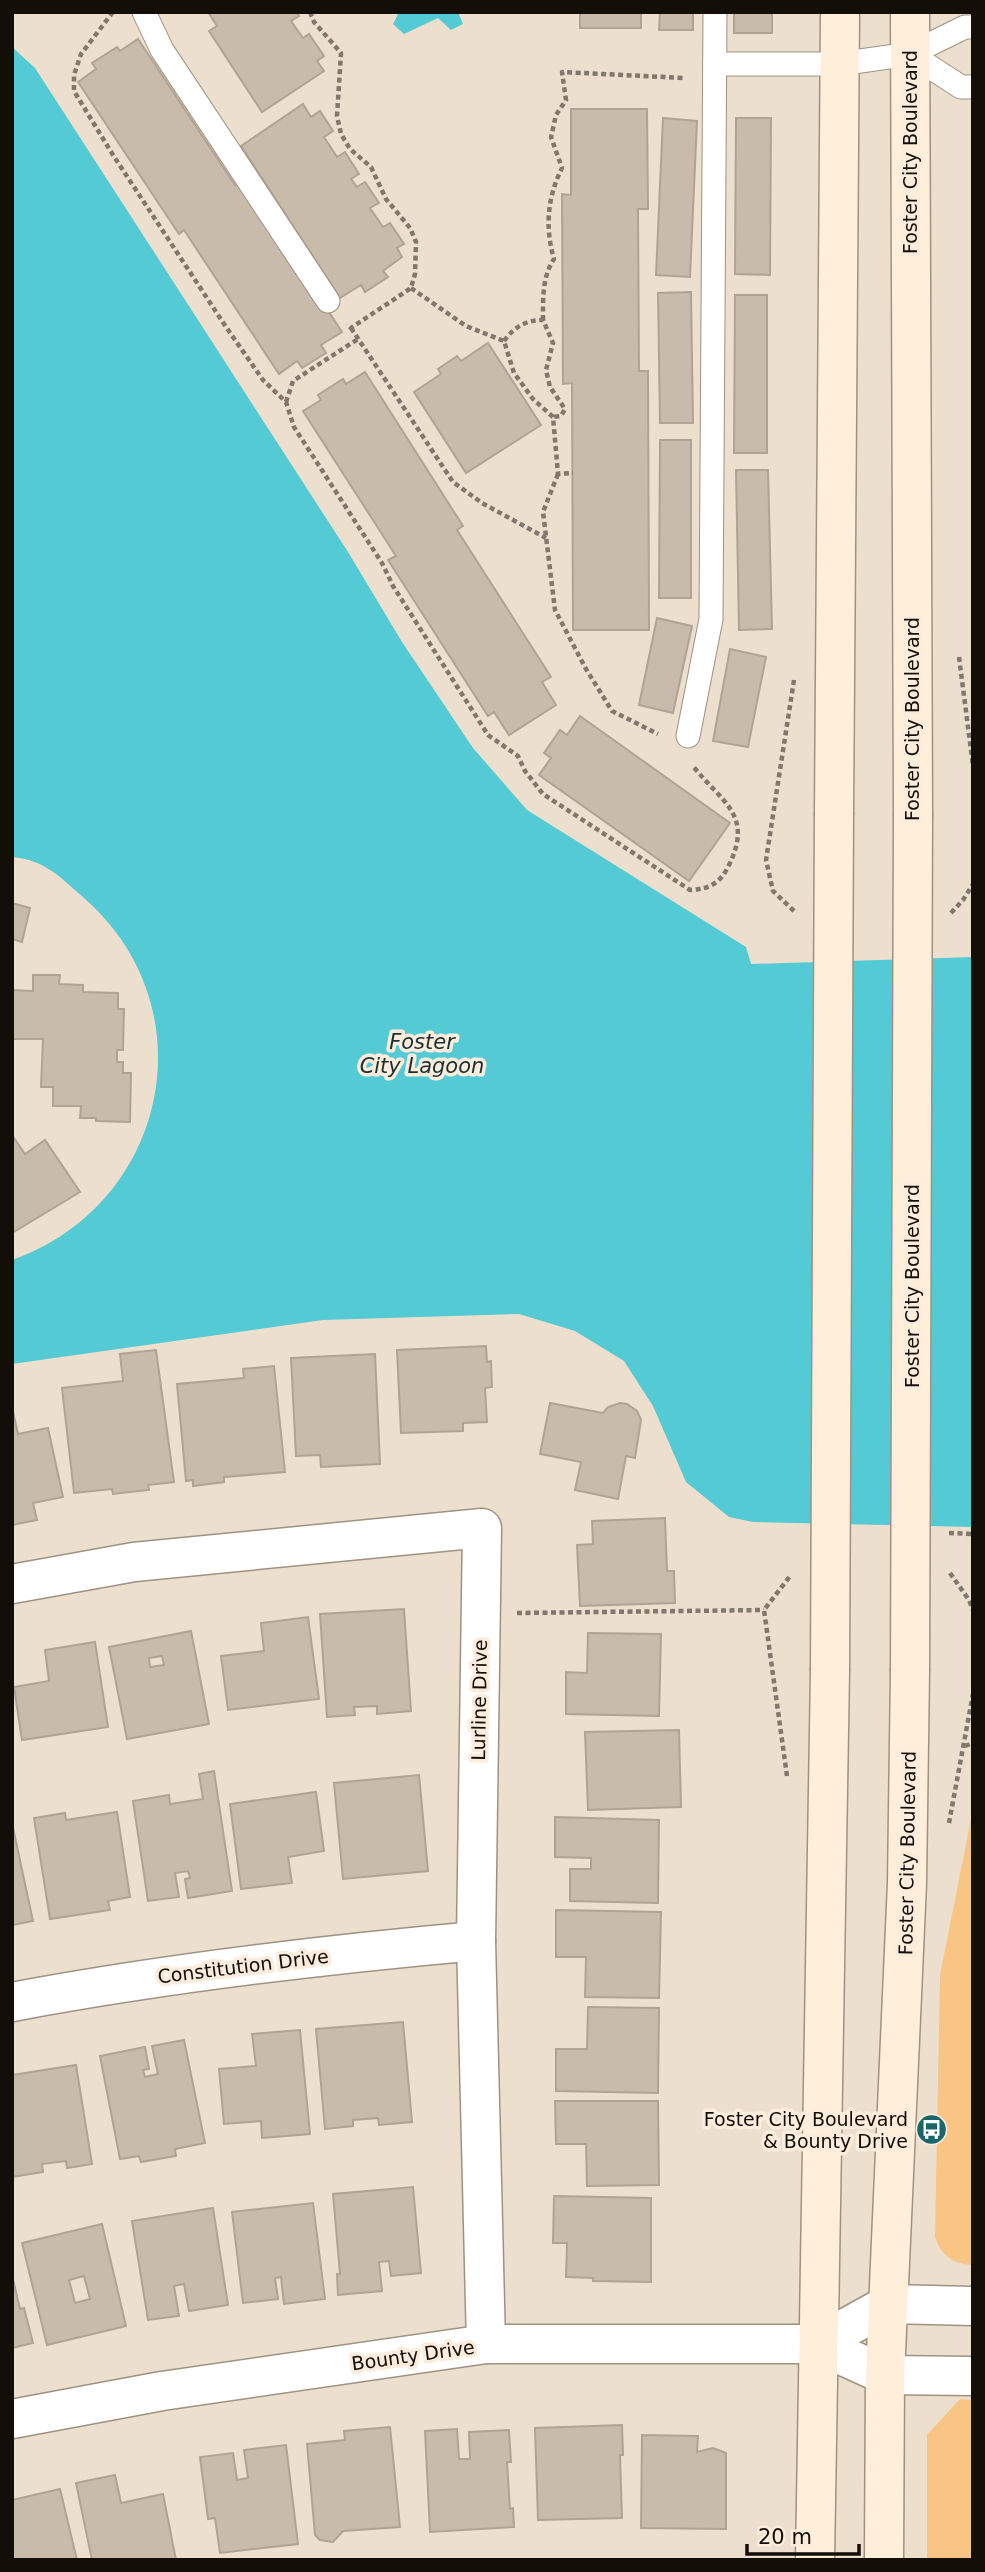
<svg xmlns="http://www.w3.org/2000/svg" width="985" height="2572" viewBox="0 0 985 2572" font-family="'DejaVu Sans',sans-serif">
  <rect width="100%" height="100%" fill="#eddfce"/>
  <!-- green -->
  <g fill="#f8c585">
    <path d="M973,1809V2265C953,2264 940,2255 935,2236L940,1975Z"/>
    <path d="M960,2399L973,2400V2560H927V2435Z"/>
  </g>
  <!-- water -->
  <g fill="#54cad5">
    <path d="M399,12H458L463,24L451,30L438,18L404,34L393,24Z"/>
    <path d="M12,47L35,68L348,552L402,642L473,748L527,810L746,947L751,964L973,957V1527L753,1522L729,1517L686,1482L653,1406L624,1361L575,1331L519,1314L323,1320L12,1364V1260C168,1205 210,1008 84,898C60,877 45,860 12,857Z"/>
  </g>
  <!-- building -->
  <g fill="#c9bbaa" stroke="#b0a393" stroke-width="2" fill-rule="evenodd">
    <path d="M208,12H296L299,16L291,21L303,38L309,34L324,56L317,61L324,71L262,112L209,31L217,26Z"/>
    <rect x="580" y="12" width="61" height="16"/>
    <path d="M660,12H693V30H659Z"/>
    <rect x="734" y="12" width="38" height="21"/>
    <path d="M138,39L235,185L242,180L342,332L321,345L326,353L302,368L297,361L279,374L184,230L179,234L78,82L96,69L92,63L117,47L120,51Z"/>
    <path d="M303,104L311,117L320,111L333,131L324,137L337,157L345,152L359,174L351,179L357,187L365,182L379,203L370,208L383,227L390,223L404,244L397,248L402,257L383,271L388,277L365,292L361,285L340,298L241,146Z"/>
    <path d="M571,109H647L648,209H638L639,371H648L649,630H573L572,383L563,384L562,194L571,195Z"/>
    <path d="M663,118L697,121L690,277L656,275Z"/>
    <path d="M736,118H771L770,275L735,274Z"/>
    <path d="M691,292L693,423H660L658,293Z"/>
    <path d="M735,295H767V453H734Z"/>
    <path d="M488,343L541,425L466,473L414,392L441,374L438,369L457,356L461,361Z"/>
    <path d="M365,372L463,526L457,530L551,677L542,682L556,705L509,735L494,712L488,716L388,560L396,556L303,411L321,400L318,395L343,379L346,384Z"/>
    <path d="M660,440H691V598H659Z"/>
    <path d="M736,470H768L772,629L739,630Z"/>
    <path d="M657,618L692,626L673,713L639,705Z"/>
    <path d="M730,649L766,657L748,747L713,741Z"/>
    <path d="M580,716L730,823L689,881L539,775L551,758L544,753L560,730L567,735Z"/>
    <path d="M12,903L30,908L22,942L12,939Z"/>
    <path d="M33,975H60L59,984L83,985V992L118,993V1009H124L123,1050H117V1062H123V1073H131L130,1122L96,1121V1118H80L81,1106H53V1087H41L43,1039H12V990L33,991Z"/>
    <path d="M12,1135L25,1154L45,1140L80,1192L12,1233Z"/>
    <path d="M486,1346L487,1362L491,1361L492,1387L485,1388L487,1422L463,1423V1431L401,1433L397,1350Z"/>
    <path d="M156,1350L174,1482L148,1485L149,1490L113,1494L112,1489L74,1493L62,1388L123,1381L120,1354Z"/>
    <path d="M375,1354L380,1464L321,1467L320,1455L296,1456L291,1358Z"/>
    <path d="M274,1366L285,1472L224,1477V1482L193,1486V1480L186,1481L177,1384L244,1378L243,1369Z"/>
    <path d="M550,1403L603,1413L608,1407L620,1403L627,1404L637,1411L641,1420L635,1458L626,1456L618,1499L575,1490L581,1462L540,1454Z"/>
    <path d="M12,1407L18,1434L48,1428L63,1497L33,1503L37,1520L12,1525Z"/>
    <path d="M665,1518L667,1571H674L675,1603L580,1606L577,1545L593,1544L592,1521Z"/>
    <path d="M404,1609L411,1711L377,1714V1706L354,1707L355,1715L327,1717L320,1614Z"/>
    <path d="M308,1617L319,1699L228,1710L221,1656L264,1651L261,1623Z"/>
    <path d="M191,1631L209,1724L127,1739L109,1647ZM162,1656L164,1665L150,1667L149,1658Z"/>
    <path d="M588,1633L661,1634L659,1716L566,1714V1672L587,1673Z"/>
    <path d="M95,1642L108,1727L22,1740L14,1687L49,1681L45,1650Z"/>
    <path d="M679,1730L681,1807L588,1810L585,1732Z"/>
    <path d="M214,1771L232,1891L188,1898L185,1879L190,1878L188,1871L175,1873L179,1897L148,1901L133,1801L169,1795L170,1804L203,1799L199,1774Z"/>
    <path d="M419,1775L428,1871L343,1879L334,1783Z"/>
    <path d="M316,1792L324,1851L288,1857L292,1883L241,1889L230,1804Z"/>
    <path d="M117,1812L130,1897L108,1901L110,1910L50,1919L34,1818L65,1813L66,1820Z"/>
    <path d="M555,1817L659,1820L658,1903L570,1901V1869H591V1858L555,1857Z"/>
    <path d="M12,1823L33,1921L12,1925Z"/>
    <path d="M556,1910L661,1912L659,1998L585,1997L586,1957H556Z"/>
    <path d="M588,2007L659,2008L658,2093L556,2091V2049H587Z"/>
    <path d="M403,2022L412,2122L379,2125L378,2118L353,2120V2126L325,2129L316,2029Z"/>
    <path d="M300,2030L310,2134L262,2138L261,2121L224,2124L219,2069L256,2066L252,2034Z"/>
    <path d="M184,2040L205,2143L175,2149L176,2156L141,2162L139,2156L120,2159L100,2056L145,2047L149,2069L143,2070L145,2077L158,2074L152,2046Z"/>
    <path d="M76,2065L92,2164L67,2168L66,2161L42,2164L43,2172L12,2177V2075Z"/>
    <path d="M555,2101H658L659,2185L587,2186L586,2144H556Z"/>
    <path d="M413,2187L421,2273L391,2276L389,2261L379,2262L382,2291L338,2295L337,2274H340L333,2194Z"/>
    <path d="M554,2196L651,2198V2282L593,2281V2278L566,2277L567,2243H553Z"/>
    <path d="M313,2203L325,2299L284,2304L281,2277L275,2278L278,2299L243,2303L232,2212Z"/>
    <path d="M213,2208L228,2305L189,2311L184,2284L174,2286L179,2316L148,2320L132,2221Z"/>
    <path d="M102,2224L126,2326L47,2345L22,2243ZM84,2276L90,2299L75,2303L69,2280Z"/>
    <path d="M12,2275L20,2309L24,2308L33,2343L12,2348Z"/>
    <path d="M622,2425L623,2455H620L622,2518L538,2520L535,2428Z"/>
    <path d="M390,2427L400,2527L343,2531L333,2542L320,2540L315,2535L307,2444L345,2440L344,2431Z"/>
    <path d="M457,2429L459,2459H470L469,2432L509,2430L511,2462H507L510,2509L513,2508L514,2527L430,2532L425,2431Z"/>
    <path d="M642,2435L698,2436L697,2452L713,2448L726,2453V2529L641,2528Z"/>
    <path d="M286,2445L298,2544L220,2553L215,2518L208,2519L200,2457L233,2453L237,2480L248,2478L244,2450Z"/>
    <path d="M115,2475L121,2503L163,2494L176,2560H92L76,2483Z"/>
    <path d="M60,2489L77,2560H12V2500Z"/>
  </g>
  <g fill="none" stroke-linecap="round" stroke-linejoin="round">
    <defs>
      <g id="service">
        <path d="M144,12L162,50L328,301"/>
        <path d="M910,54L961,87H973"/>
        <path d="M715,64H839L910,54L965,27H973"/>
        <path d="M688,736L711,619L715,12"/>
      </g>
      <g id="minor">
        <path d="M12,1584L134,1562L482,1528L476,1941L486,2344"/>
        <path d="M12,2002C166,1973 320,1955 476,1941"/>
        <path d="M12,2419L162,2391L486,2344H817"/>
      </g>
      <g id="tertiary">
        <path d="M817,2344L889,2304L973,2306"/>
        <path d="M817,2344L885,2375L973,2376"/>
      </g>
      <g id="secondary">
        <path d="M910,12L913,813"/>
        <path d="M834,812L840,12"/>
        <path d="M815,2560L830,1671"/>
        <path d="M884,2560L885,2375L907,1883L910,1671"/>
      </g>
    </defs>
    <!-- service casing -->
    <use href="#service" stroke="#9f9282" stroke-width="25"/>
    <!-- minor casing -->
    <use href="#minor" stroke="#9f9282" stroke-width="41"/>
    <!-- tertiary casing -->
    <use href="#tertiary" stroke="#9f9282" stroke-width="41"/>
    <!-- secondary casing -->
    <use href="#secondary" stroke="#9f9282" stroke-width="41"/>
    <!-- path -->
    <g stroke="#81776c" stroke-width="4.5" stroke-dasharray="5 3.5" stroke-linecap="butt">
      <path d="M113,12L81,54L74,75V91L113,155L226,327L263,380L286,402L294,427L382,563L393,586L488,735L518,756L525,771L543,794L690,890C709,889 720,884 729,865C754,814 721,802 693,766"/>
      <path d="M310,12L314,22L341,53L337,116L341,134L350,149L371,167L386,199L410,228L416,242L415,274L411,288L351,328L347,324"/>
      <path d="M411,288L466,326L504,341L514,373L533,399L553,417L558,474L573,473"/>
      <path d="M543,320C543,299 542,277 554,259C545,228 547,198 562,168L551,137L556,115L566,100L562,72L685,78"/>
      <path d="M351,328L453,482L482,503L546,538"/>
      <path d="M504,341C514,327 526,320 543,320L553,343L546,370L550,387L565,409L561,416L553,417"/>
      <path d="M286,402L293,381L358,339"/>
      <path d="M558,474L543,512L555,610L586,669L612,711L658,734"/>
      <path d="M959,657L973,766"/>
      <path d="M794,680L766,860L773,891L794,911"/>
      <path d="M951,913L963,900L973,884"/>
      <path d="M949,1533L973,1534"/>
      <path d="M950,1573L969,1600L973,1610"/>
      <path d="M517,1613L764,1610"/>
      <path d="M965,1746L973,1743"/>
      <path d="M787,1776L764,1610L791,1575"/>
      <path d="M949,1823L973,1694"/>
    </g>
    <!-- service -->
    <use href="#service" stroke="#fff" stroke-width="23"/>
    <!-- minor -->
    <use href="#minor" stroke="#fff" stroke-width="38"/>
    <!-- tertiary -->
    <use href="#tertiary" stroke="#fff" stroke-width="38"/>
    <!-- secondary -->
    <use href="#secondary" stroke="#ffeeda" stroke-width="38"/>
    <defs>
      <g id="secondary-bridge">
        <path d="M830,1671L834,812"/>
        <path d="M910,1671L913,813"/>
      </g>
    </defs>
    <!-- secondary-bridge casing -->
    <use href="#secondary-bridge" stroke="#9f9282" stroke-width="41" stroke-linecap="butt"/>
    <!-- secondary-bridge -->
    <use href="#secondary-bridge" stroke="#ffeeda" stroke-width="38"/>
  </g>
  <!-- icons -->
  <defs>
    <symbol id="bus-disc" viewBox="-11 -11 22 22"><circle r="9.5" fill="#19666d" stroke="#fbecdb"/><path d="M-5-6H5V4H4V6H2V4H-2V6H-4V4H-5ZM-3.5-4V0h7V-4ZM-3.5 1.2v1.5H-2V1.2ZM2 1.2v1.5H3.5V1.2Z" fill="#fff"/></symbol>
  </defs>
  <g fill-rule="evenodd">
    <use href="#bus-disc" x="914" y="2112" width="35" height="35"/>
  </g>
  <g text-anchor="middle" stroke-width="7" stroke-linejoin="round" paint-order="stroke">
    <!-- street labels -->
    <g font-size="19" fill="#130e08" stroke="#fbecdb">
      <text transform="translate(910 152) rotate(-90)" y="7">Foster City Boulevard</text>
      <text transform="translate(912 719) rotate(-90)" y="7">Foster City Boulevard</text>
      <text transform="translate(912 1286) rotate(-90)" y="7">Foster City Boulevard</text>
      <text transform="translate(479 1700) rotate(-89)" y="7">Lurline Drive</text>
      <text transform="translate(907 1853) rotate(-89)" y="7">Foster City Boulevard</text>
      <text transform="translate(243 1966) rotate(-7)" y="7">Constitution Drive</text>
      <text transform="translate(413 2355) rotate(-8)" y="7">Bounty Drive</text>
    </g>
    <!-- poi labels -->
    <g font-size="19" fill="#130e08" stroke="#fbecdb" text-anchor="end">
      <text x="908" y="2126">Foster City Boulevard<tspan x="908" dy="22">&amp; Bounty Drive</tspan></text>
    </g>
    <!-- water labels -->
    <g font-size="21" font-style="italic" fill="#1b3033" stroke="#fbecdb">
      <text x="422" y="1049">Foster<tspan x="422" dy="24">City Lagoon</tspan></text>
    </g>
  </g>
  <!-- border -->
  <rect width="985" height="2572" fill="none" stroke="#130e08" stroke-width="28"/>
  <!-- scale -->
  <path d="M747 2544v10h112v-10" fill="none" stroke="#130e08" stroke-width="3.5"/>
  <text x="758" y="2544" font-size="21" fill="#130e08" stroke="#fbecdb" stroke-width="5" paint-order="stroke">20 m</text>
</svg>
